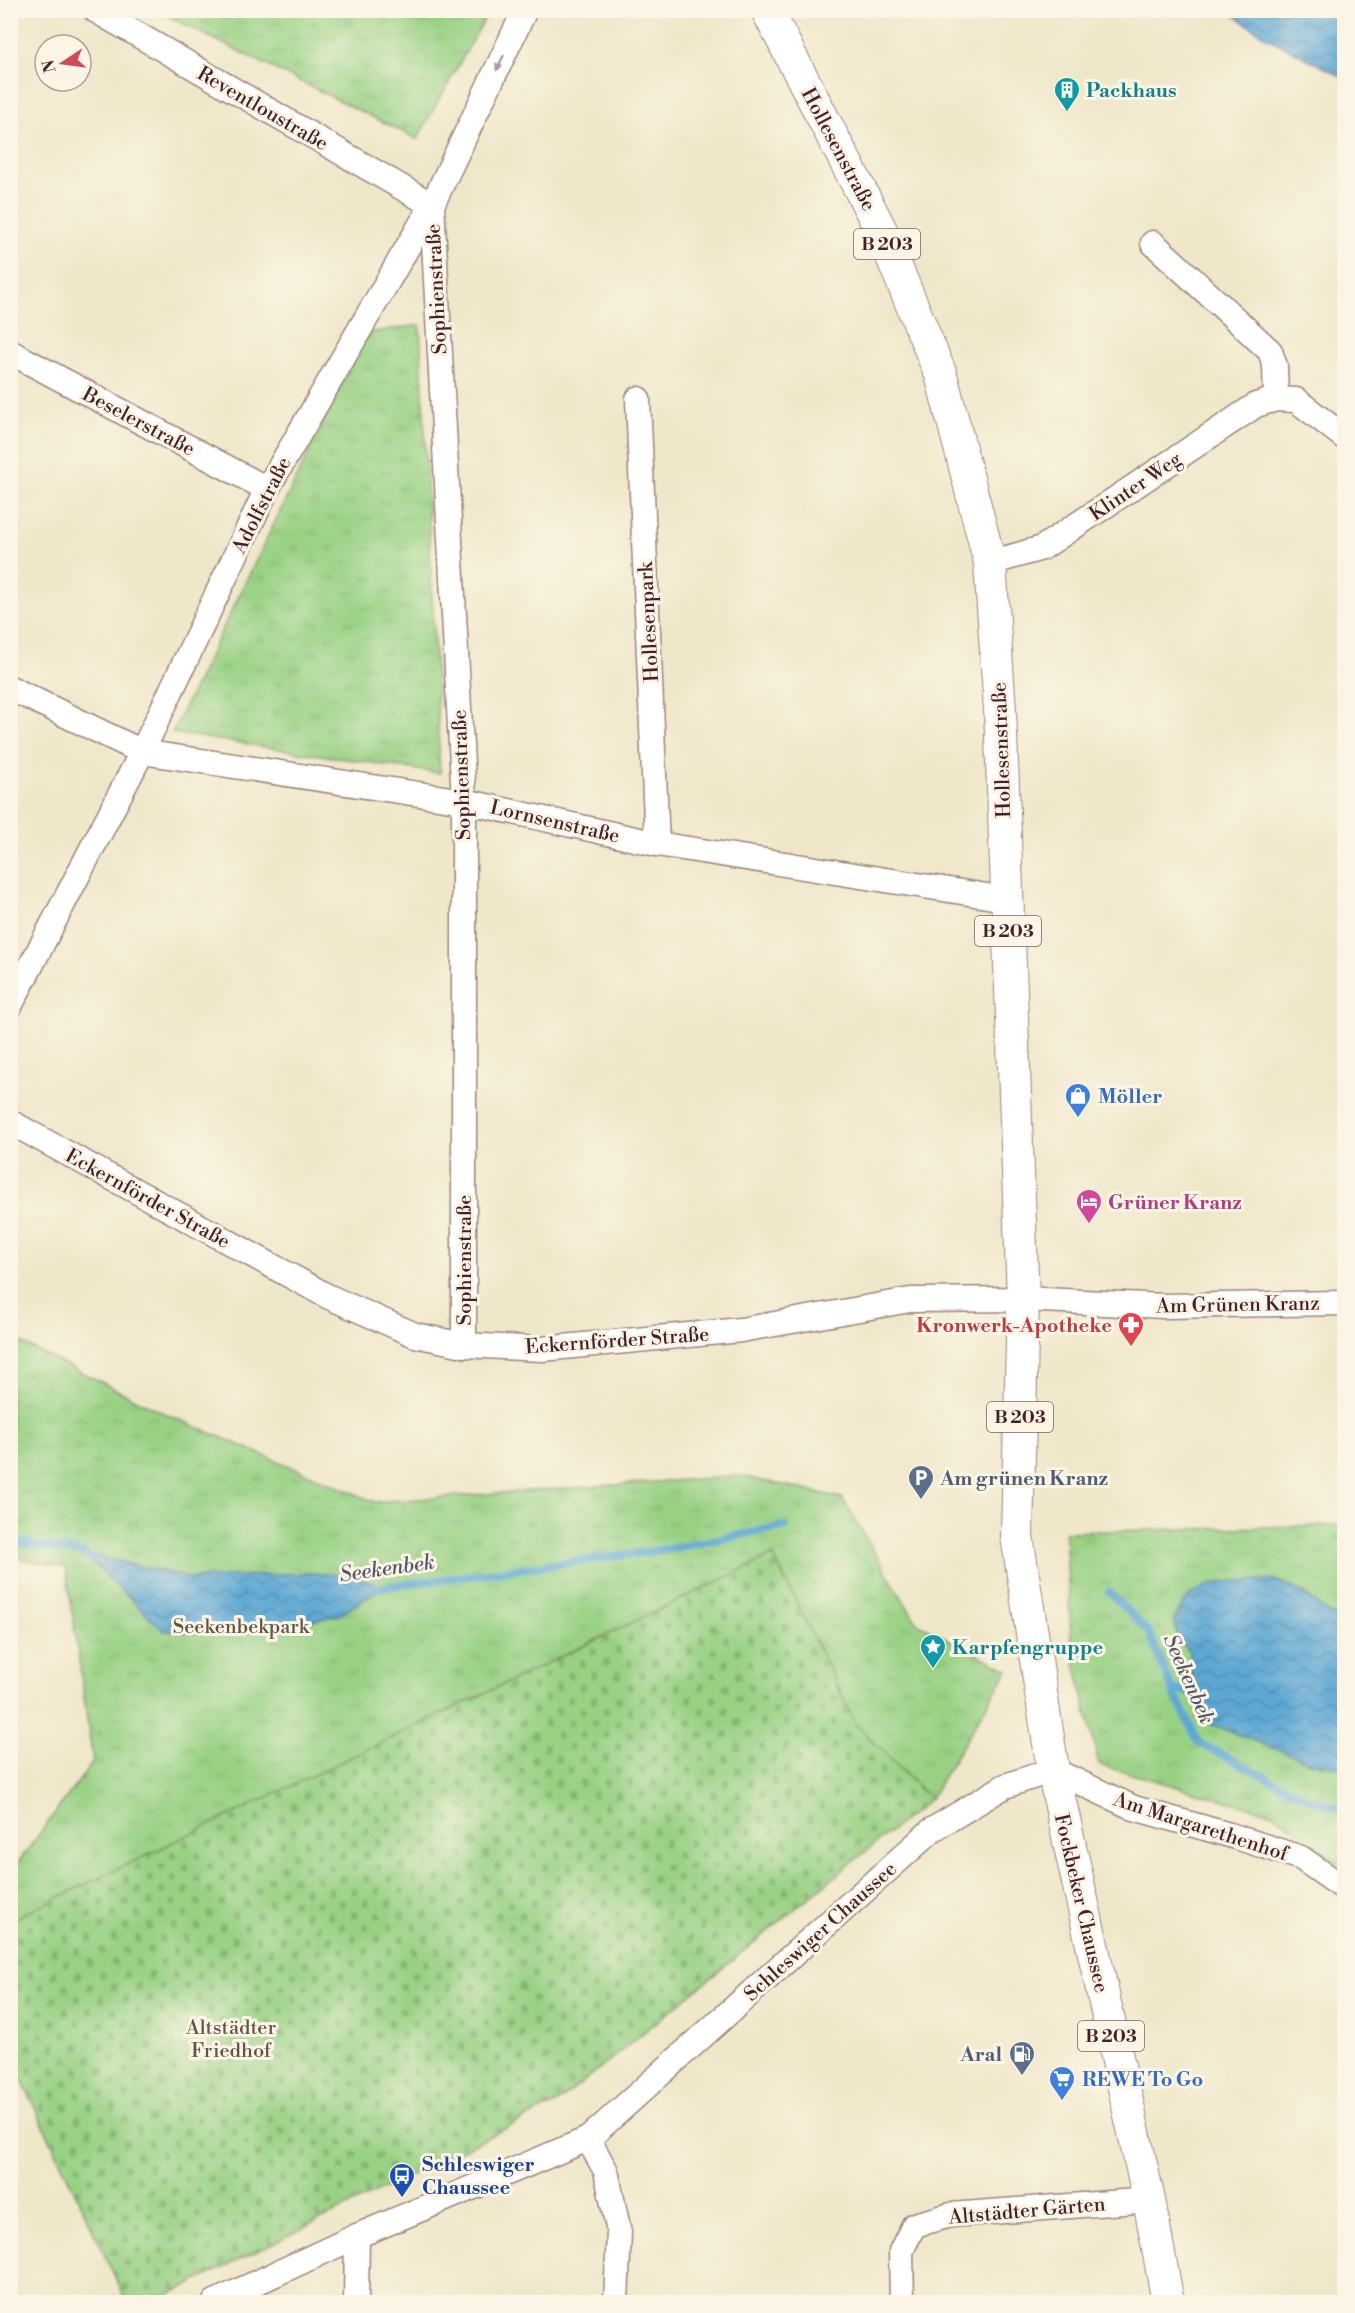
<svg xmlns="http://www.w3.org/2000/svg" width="1355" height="2313" viewBox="0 0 1355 2313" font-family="'Libre Bodoni',serif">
  <defs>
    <pattern id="cemetery-stones" width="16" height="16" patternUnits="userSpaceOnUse" patternTransform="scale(1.5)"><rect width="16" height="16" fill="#98d184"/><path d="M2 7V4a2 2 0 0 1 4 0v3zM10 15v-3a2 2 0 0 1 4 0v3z" fill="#84b372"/></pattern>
    <pattern id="park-tufts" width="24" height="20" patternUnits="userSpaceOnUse" patternTransform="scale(1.5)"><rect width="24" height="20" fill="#98d184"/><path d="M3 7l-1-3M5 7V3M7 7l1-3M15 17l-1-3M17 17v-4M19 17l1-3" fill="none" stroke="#84b372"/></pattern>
    <pattern id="water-waves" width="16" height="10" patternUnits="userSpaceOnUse" patternTransform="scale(1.5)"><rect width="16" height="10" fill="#5ba7d4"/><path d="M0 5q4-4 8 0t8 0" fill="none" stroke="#4d87ac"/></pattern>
  </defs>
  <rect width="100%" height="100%" fill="#fcf5e5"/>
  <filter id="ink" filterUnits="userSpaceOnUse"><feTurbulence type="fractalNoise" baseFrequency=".0167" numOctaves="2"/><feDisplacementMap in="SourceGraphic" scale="12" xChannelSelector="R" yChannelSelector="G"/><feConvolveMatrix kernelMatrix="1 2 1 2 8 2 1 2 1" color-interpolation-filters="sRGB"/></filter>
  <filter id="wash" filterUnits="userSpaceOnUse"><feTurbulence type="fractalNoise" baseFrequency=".008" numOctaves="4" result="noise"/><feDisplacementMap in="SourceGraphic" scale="24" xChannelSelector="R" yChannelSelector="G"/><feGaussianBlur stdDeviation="1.35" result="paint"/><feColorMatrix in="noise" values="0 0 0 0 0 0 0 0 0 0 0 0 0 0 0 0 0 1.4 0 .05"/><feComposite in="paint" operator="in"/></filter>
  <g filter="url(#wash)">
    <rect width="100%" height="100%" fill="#efe7c9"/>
    <!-- cemetery -->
    <path fill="url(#cemetery-stones)" stroke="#717858" stroke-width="1.5" d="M773,1555L856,1724L930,1799L557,2103L154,2302H127L11,2057V1920Z"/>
    <!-- park -->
    <g fill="url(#park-tufts)" stroke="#717858" stroke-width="1.5">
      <path d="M157,11H489L417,139Z"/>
      <path d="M420,325L440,773L172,733L367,333Z"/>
      <path d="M11,1338L168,1415L375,1502L741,1476L842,1498L917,1623L1008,1670L930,1799L856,1724L773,1555L11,1920V1872L93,1762L66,1567L11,1557Z"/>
      <path d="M1344,1525V1868L1274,1814L1099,1765L1072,1650L1065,1532Z"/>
    </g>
    <!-- water -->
    <g fill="url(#water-waves)" stroke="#526380" stroke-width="1.5">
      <path d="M1228,11H1344V78L1266,37Z"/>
      <path d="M83,1553L190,1578L309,1573L349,1575L383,1587L340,1615L259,1631L197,1633L164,1631Z"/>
      <path d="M1275,1580L1304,1593L1331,1616L1344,1611V1769L1310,1762L1205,1722L1194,1693L1189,1651L1177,1637L1174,1620C1177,1614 1181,1605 1186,1600C1207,1576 1246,1581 1275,1580Z"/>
    </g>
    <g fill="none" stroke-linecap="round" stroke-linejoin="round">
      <!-- stream -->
      <g stroke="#5ba7d4" stroke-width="8">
        <path d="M10,1541L83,1553L91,1558"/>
        <path d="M376,1588L669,1549L785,1526"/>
        <path d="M1109,1592L1149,1632L1172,1689L1199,1743L1307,1798L1344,1810"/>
        <path d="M1172,1689L1194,1693"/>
      </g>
    </g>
  </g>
  <g filter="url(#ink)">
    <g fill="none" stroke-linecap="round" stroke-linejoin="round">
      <defs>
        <g id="minor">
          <path d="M95,10L432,205"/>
          <path d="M432,205L464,801V1345"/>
          <path d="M1153,243L1270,351L1275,366L1276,399"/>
          <path d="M10,352L267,489"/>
          <path d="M638,399L657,844"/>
          <path d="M990,563L1042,548L1256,405L1276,399L1296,400L1344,437"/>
          <path d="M10,688L142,752L464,801L657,844L1006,899"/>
          <path d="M10,1006L142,752L267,489L432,205L525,10"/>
          <path d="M10,1122L327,1296L415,1335L464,1345L542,1349L741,1330L910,1300L1023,1299L1164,1306L1344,1303"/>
          <path d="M588,2139L606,2171L619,2232L616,2302"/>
          <path d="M215,2302L357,2236L588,2139L932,1830L1005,1786L1053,1770L1134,1808L1233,1836L1301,1858L1344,1888"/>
          <path d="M356,2302L357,2236"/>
          <path d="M902,2302L901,2251L914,2225L951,2215L1149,2200"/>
        </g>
        <path id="major" d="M767,10L880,228L941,375L990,563L1000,710L1023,1299L1017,1536L1053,1770L1149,2200L1168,2302"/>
      </defs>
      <!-- minor casing -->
      <use href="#minor" stroke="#9c837a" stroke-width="27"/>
      <!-- major casing -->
      <use href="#major" stroke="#9c837a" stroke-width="34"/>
      <!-- minor -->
      <use href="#minor" stroke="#fff" stroke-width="24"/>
      <!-- major -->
      <use href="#major" stroke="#fff" stroke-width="32"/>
    </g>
    <!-- one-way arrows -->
    <defs><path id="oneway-solid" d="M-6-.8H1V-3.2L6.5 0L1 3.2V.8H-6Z" transform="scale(1.5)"/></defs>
    <use fill="#ae9aa0" href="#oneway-solid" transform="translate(500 63) rotate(116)"/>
  </g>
  <!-- icons -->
  <defs>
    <symbol id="building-pin" viewBox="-11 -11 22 30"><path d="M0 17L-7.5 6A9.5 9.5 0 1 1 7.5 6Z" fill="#0f9aa8" stroke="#fcf5e5"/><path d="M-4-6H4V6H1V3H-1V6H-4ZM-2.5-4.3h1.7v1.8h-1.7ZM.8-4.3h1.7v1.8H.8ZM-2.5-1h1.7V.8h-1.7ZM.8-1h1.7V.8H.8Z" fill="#fff"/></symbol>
    <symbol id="shop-pin" viewBox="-11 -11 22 30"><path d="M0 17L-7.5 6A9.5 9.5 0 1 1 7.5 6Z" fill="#3f7fe0" stroke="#fcf5e5"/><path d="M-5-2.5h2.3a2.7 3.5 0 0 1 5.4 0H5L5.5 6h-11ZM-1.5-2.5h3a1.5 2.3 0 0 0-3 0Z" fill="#fff"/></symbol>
    <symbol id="hotel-pin" viewBox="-11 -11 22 30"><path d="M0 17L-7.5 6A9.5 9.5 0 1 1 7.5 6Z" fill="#d1479c" stroke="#fcf5e5"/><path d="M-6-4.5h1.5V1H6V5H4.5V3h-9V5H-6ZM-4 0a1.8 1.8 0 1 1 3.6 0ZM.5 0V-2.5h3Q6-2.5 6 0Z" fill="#fff"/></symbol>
    <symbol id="pharmacy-pin" viewBox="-11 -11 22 30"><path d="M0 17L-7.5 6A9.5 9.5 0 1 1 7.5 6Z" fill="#e0444e" stroke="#fcf5e5"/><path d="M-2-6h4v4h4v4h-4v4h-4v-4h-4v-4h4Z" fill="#fff"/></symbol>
    <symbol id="parking-pin" viewBox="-11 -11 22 30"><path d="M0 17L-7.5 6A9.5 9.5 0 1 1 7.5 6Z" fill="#5c6f8a" stroke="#fcf5e5"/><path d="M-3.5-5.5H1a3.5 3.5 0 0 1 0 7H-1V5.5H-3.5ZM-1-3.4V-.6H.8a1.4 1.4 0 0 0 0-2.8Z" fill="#fff"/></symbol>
    <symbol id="sight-pin" viewBox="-11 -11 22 30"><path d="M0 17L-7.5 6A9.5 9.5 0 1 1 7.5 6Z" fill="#0f9aa8" stroke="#fcf5e5"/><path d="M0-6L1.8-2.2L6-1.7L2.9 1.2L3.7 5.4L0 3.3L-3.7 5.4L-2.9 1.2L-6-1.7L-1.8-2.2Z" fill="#fff"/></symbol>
    <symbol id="fuel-pin" viewBox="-11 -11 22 30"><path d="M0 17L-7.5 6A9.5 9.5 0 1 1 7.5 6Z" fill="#5c6f8a" stroke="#fcf5e5"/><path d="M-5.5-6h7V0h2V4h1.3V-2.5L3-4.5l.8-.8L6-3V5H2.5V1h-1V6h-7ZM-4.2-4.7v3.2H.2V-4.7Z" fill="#fff"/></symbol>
    <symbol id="supermarket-pin" viewBox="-11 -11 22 30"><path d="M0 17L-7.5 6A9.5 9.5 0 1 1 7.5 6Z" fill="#3f7fe0" stroke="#fcf5e5"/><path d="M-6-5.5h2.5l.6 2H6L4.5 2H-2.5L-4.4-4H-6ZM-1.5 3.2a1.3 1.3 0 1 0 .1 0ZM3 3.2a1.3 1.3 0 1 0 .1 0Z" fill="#fff"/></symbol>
    <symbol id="bus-pin" viewBox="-11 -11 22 30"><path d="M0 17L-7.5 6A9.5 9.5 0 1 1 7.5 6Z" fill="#1a4fb4" stroke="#fcf5e5"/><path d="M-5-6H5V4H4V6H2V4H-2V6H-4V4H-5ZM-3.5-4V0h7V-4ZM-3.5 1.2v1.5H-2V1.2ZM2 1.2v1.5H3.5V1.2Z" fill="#fff"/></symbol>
  </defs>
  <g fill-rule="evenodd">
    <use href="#building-pin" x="1052" y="75" width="30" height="40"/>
    <use href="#shop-pin" x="1063" y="1081" width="30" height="40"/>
    <use href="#hotel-pin" x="1074" y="1187" width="30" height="40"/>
    <use href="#pharmacy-pin" x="1116" y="1310" width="30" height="40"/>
    <use href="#parking-pin" x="906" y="1463" width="30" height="40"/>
    <use href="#sight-pin" x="918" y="1632" width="30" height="40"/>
    <use href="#fuel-pin" x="1007" y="2039" width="30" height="40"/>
    <use href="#supermarket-pin" x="1047" y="2064" width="30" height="40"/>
    <use href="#bus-pin" x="387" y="2161" width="30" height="40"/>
  </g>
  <g text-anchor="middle" stroke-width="6" stroke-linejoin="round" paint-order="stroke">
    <!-- shield labels -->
    <g fill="#fcf5e5" stroke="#7f5f63" stroke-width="1.5">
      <rect x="854" y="229" width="66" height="30" rx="4.5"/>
      <rect x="975" y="916" width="66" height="30" rx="4.5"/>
      <rect x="987" y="1402" width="66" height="30" rx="4.5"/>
      <rect x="1078" y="2021" width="66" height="30" rx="4.5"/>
    </g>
    <g font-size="18" font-weight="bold" fill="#4a1f2b">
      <text x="887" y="250">B 203</text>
      <text x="1008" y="937">B 203</text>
      <text x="1020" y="1423">B 203</text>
      <text x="1111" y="2042">B 203</text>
    </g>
    <!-- culture labels -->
    <g font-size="20" font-weight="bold" fill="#0d838f" stroke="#fcf5e5" text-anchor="start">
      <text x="1086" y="97">Packhaus</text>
      <text x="952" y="1654">Karpfengruppe</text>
    </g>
    <!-- street labels -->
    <g font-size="20" fill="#4a1f2b" stroke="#fcf5e5">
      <text transform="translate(263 108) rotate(30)" y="7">Reventloustraße</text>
      <text transform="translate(839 149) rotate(62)" y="7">Hollesenstraße</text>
      <text transform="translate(436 289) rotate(-93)" y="7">Sophienstraße</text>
      <text transform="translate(139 421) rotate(28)" y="7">Beselerstraße</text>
      <text transform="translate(1135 486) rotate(-34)" y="7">Klinter Weg</text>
      <text transform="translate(261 505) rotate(-63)" y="7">Adolfstraße</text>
      <text transform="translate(648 622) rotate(-93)" y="7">Hollesenpark</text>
      <text transform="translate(1001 750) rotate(-92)" y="7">Hollesenstraße</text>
      <text transform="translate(461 775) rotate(-92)" y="7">Sophienstraße</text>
      <text transform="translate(555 821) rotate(13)" y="7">Lornsenstraße</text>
      <text transform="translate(148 1198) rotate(29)" y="7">Eckernförder Straße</text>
      <text transform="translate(464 1260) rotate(-90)" y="7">Sophienstraße</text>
      <text transform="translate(1238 1304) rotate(-1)" y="7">Am Grünen Kranz</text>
      <text transform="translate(617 1340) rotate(-4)" y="7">Eckernförder Straße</text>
      <text transform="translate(1201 1826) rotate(18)" y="7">Am Margarethenhof</text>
      <text transform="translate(1082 1903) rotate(77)" y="7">Fockbeker Chaussee</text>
      <text transform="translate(820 1931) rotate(-42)" y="7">Schleswiger Chaussee</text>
      <text transform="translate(1027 2210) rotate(-5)" y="7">Altstädter Gärten</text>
    </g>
    <!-- shop labels -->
    <g font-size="20" font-weight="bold" fill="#366cbe" stroke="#fcf5e5" text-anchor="start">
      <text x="1098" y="1103">Möller</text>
      <text x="1082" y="2086">REWE To Go</text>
    </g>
    <!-- hotel labels -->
    <g font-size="20" font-weight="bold" fill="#b23c85" stroke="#fcf5e5" text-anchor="start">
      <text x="1108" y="1209">Grüner Kranz</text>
    </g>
    <!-- health labels -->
    <g font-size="20" font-weight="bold" fill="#be3a42" stroke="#fcf5e5" text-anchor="end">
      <text x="1112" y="1332">Kronwerk-Apotheke</text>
    </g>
    <!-- service labels -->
    <g font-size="20" font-weight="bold" fill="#4e5e75" stroke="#fcf5e5" text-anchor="start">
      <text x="940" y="1485">Am grünen Kranz</text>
      <text x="1002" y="2061" text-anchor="end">Aral</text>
    </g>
    <!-- park labels -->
    <g font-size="20" fill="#615446" stroke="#fcf5e5">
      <text x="241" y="1633">Seekenbekpark</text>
      <text x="231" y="2034">Altstädter<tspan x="231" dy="23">Friedhof</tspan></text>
    </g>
    <!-- transit labels -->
    <g font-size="20" font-weight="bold" fill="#164399" stroke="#fcf5e5" text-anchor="start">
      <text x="422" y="2171">Schleswiger<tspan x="422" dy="23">Chaussee</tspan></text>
    </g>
    <!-- water labels -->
    <g font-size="21" font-style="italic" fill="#51556f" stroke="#fcf5e5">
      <text transform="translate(387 1568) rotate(-8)" y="7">Seekenbek</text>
      <text transform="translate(1189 1679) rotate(66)" y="7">Seekenbek</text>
    </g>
  </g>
  <!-- margin -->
  <rect width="1355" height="2313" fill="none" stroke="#fcf5e5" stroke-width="36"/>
  <!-- north arrow -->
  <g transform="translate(63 63) rotate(257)"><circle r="28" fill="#fcf5e5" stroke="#b59f9b" stroke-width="1.5"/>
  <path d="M0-4.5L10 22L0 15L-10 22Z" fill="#d1495b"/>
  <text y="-9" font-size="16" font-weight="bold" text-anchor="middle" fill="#4a1f2b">N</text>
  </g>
</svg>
